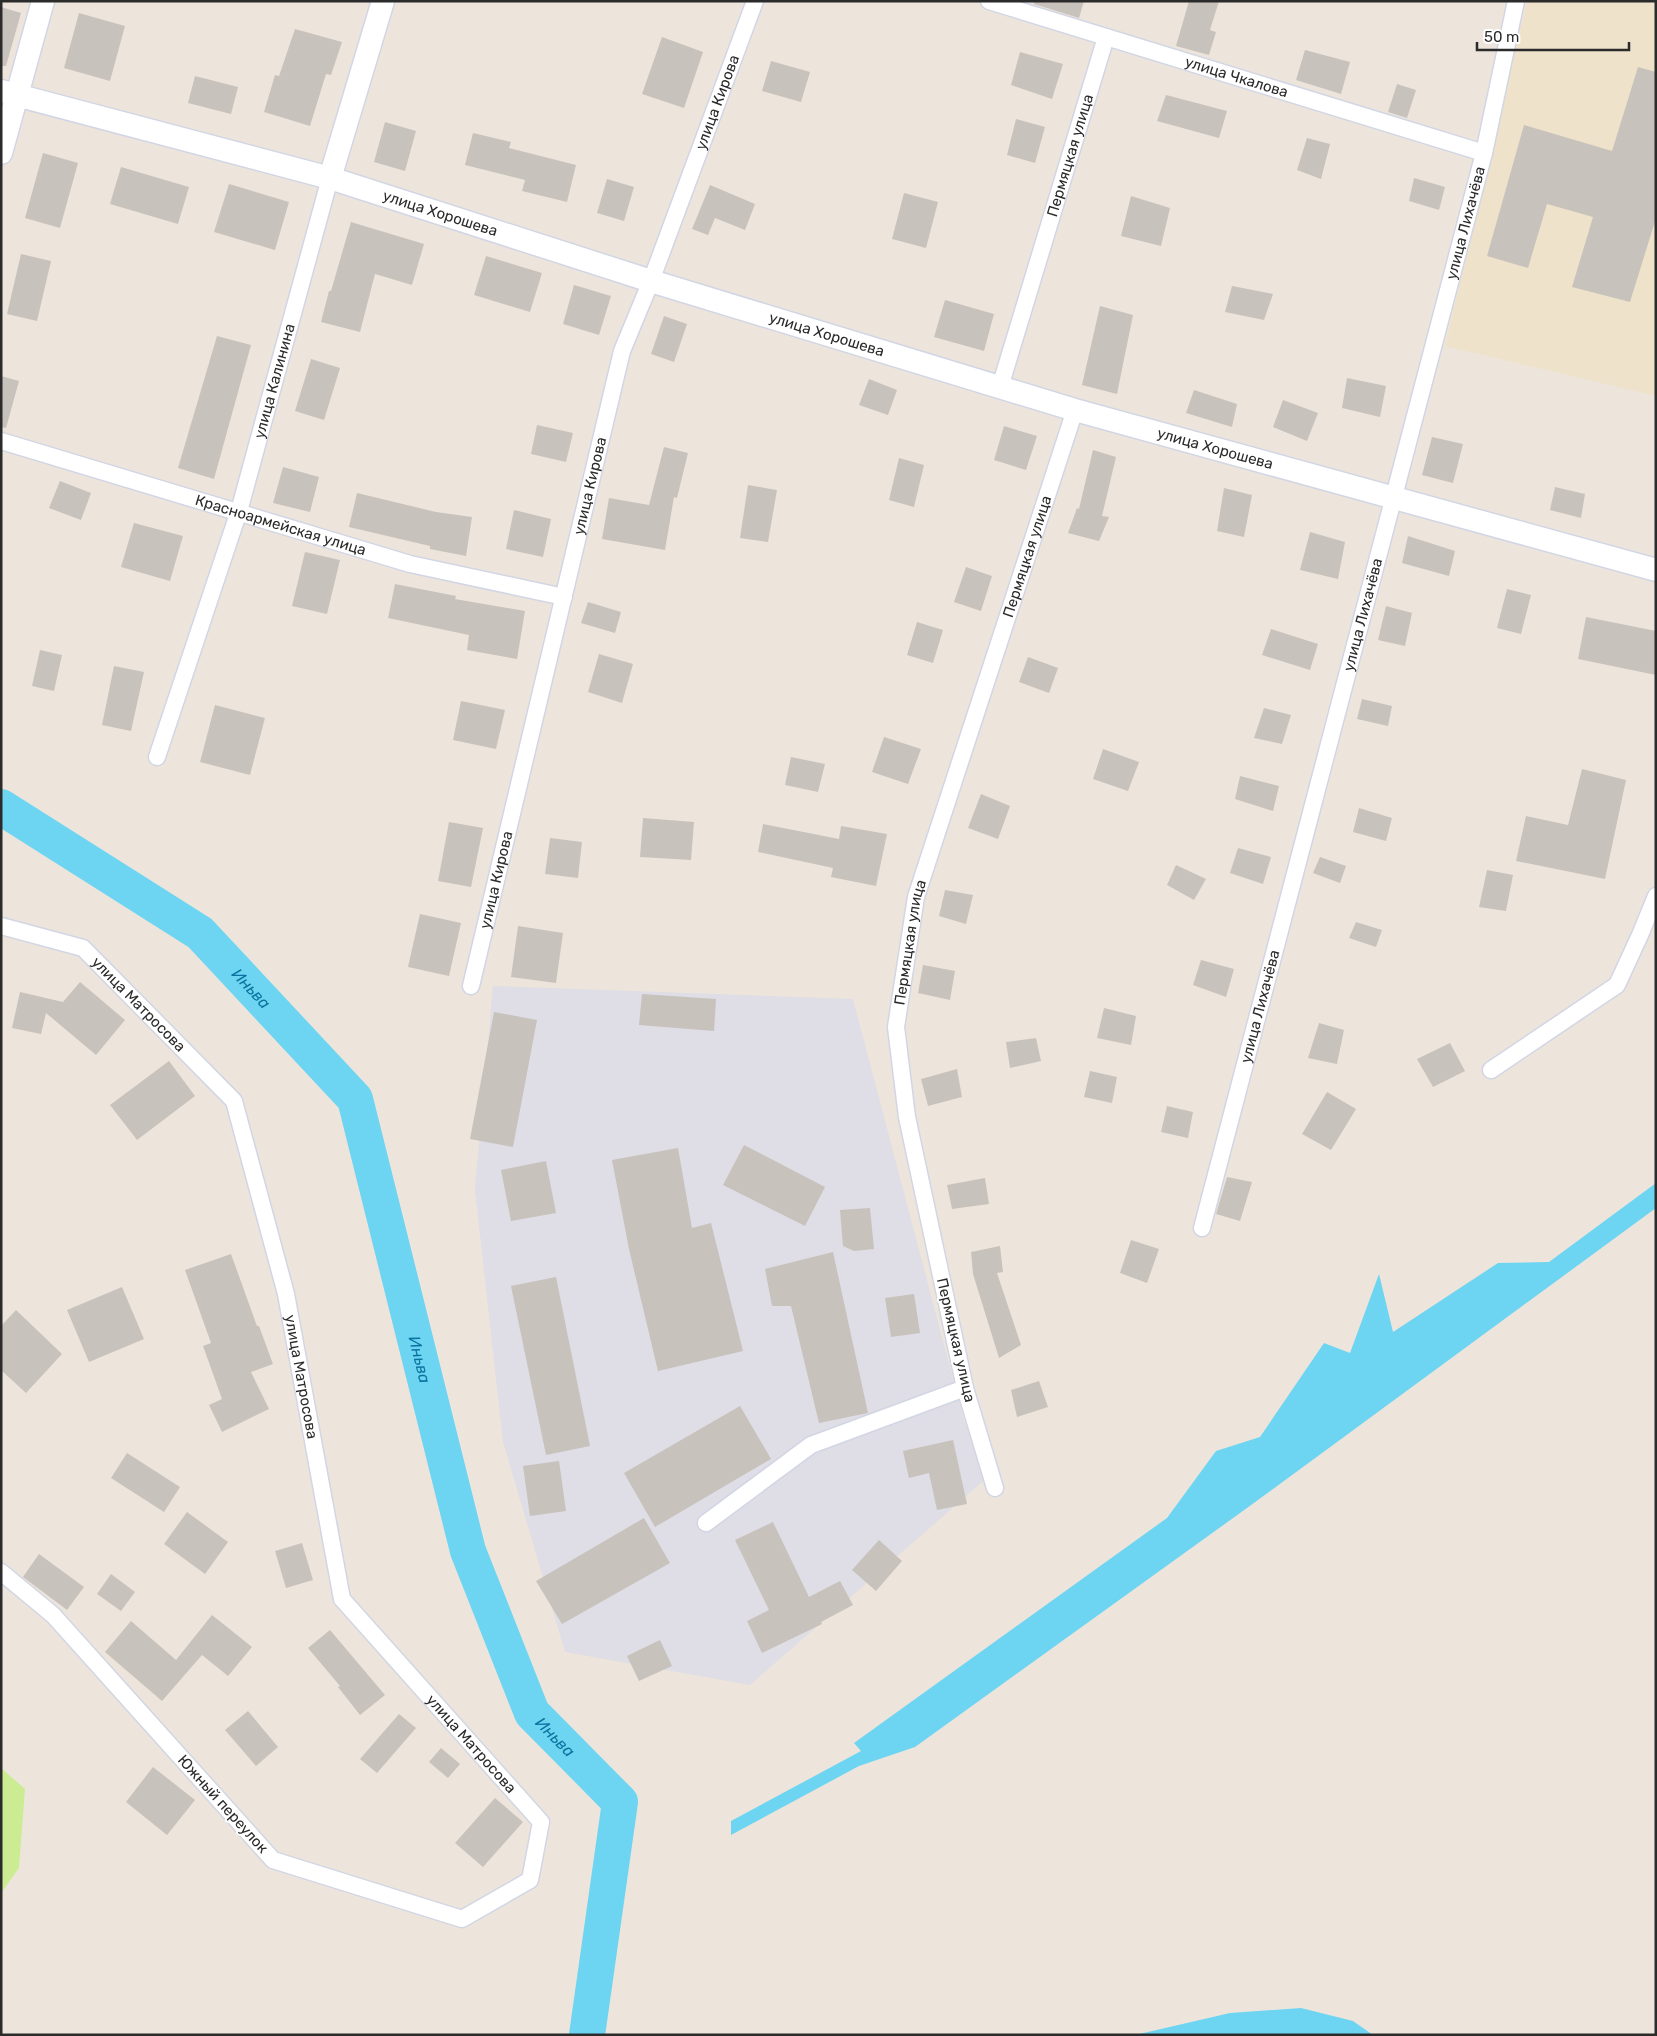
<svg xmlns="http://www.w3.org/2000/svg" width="1657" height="2036" viewBox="0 0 1657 2036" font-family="Rubik,sans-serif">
  <rect width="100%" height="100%" fill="#ede5dc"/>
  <!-- industrial -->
  <path fill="#dfdde5" d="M493,986L853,999L964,1421L988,1477L750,1685L565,1652L503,1442L475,1189Z"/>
  <!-- education -->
  <path fill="#efe2cb" d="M1527,1H1656V396L1445,346Z"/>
  <!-- pitch -->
  <path fill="#cbec93" d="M1,1768L25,1789L19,1868L1,1893Z"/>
  <!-- water -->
  <g fill="#6dd5f1">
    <path d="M1656,1183V1208L1247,1508L915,1747L859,1766L731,1835V1821L861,1751L854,1743L1167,1518L1216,1451L1260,1437L1324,1343L1350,1353L1379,1274L1393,1332L1498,1263L1549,1262Z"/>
    <path d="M1301,2008L1353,2021L1373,2035H1135L1230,2013Z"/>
  </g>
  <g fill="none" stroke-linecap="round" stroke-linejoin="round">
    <!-- river -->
    <path stroke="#6dd5f1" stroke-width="36" id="s1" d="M1,807L200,933L355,1099L468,1551L532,1713L620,1802L587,2035"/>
  </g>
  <!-- building -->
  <g fill="#c8c2bc">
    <path d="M1034,1H1084L1079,18L1034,4Z"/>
    <path d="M1189,1H1219L1210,30L1216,32L1209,55L1176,46Z"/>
    <path d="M1,7L21,13L6,66H1Z"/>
    <path d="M79,13L125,26L110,81L64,68Z"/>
    <path d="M295,29L342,42L331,75L326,74L310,126L264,112L275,75L279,76Z"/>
    <path d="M662,37L703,52L684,108L642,94Z"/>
    <path d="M1305,50L1350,62L1341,94L1296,80Z"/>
    <path d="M1020,52L1063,64L1052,99L1011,85Z"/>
    <path d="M771,61L810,72L801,102L762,91Z"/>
    <path d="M1638,67L1656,72V218L1630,302L1572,287L1593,217L1547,204L1528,268L1487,256L1524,125L1612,151Z"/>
    <path d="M195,76L238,87L231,114L188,103Z"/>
    <path d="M1397,84L1416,90L1407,118L1388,112Z"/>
    <path d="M1166,95L1227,111L1219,138L1157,121Z"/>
    <path d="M1016,119L1045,127L1035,163L1007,155Z"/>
    <path d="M385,122L416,131L405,171L374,162Z"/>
    <path d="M473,133L511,142L509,148L576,165L567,202L522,191L525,180L465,165Z"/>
    <path d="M1307,138L1330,144L1321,179L1297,170Z"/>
    <path d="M43,153L78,163L60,228L25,218Z"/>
    <path d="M121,167L189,187L178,224L110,204Z"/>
    <path d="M1414,178L1445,187L1439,210L1409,201Z"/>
    <path d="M607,179L634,187L624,221L597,213Z"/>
    <path d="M229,184L289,202L275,250L214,232Z"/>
    <path d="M710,185L755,204L745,230L715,218L708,235L692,229Z"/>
    <path d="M904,193L938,202L926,248L892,239Z"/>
    <path d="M1131,196L1170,208L1161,246L1121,236Z"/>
    <path d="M351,222L424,244L412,285L375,274L360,332L321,322L329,291H331Z"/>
    <path d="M21,254L51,261L37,321L7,314Z"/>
    <path d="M486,256L542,273L530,312L474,295Z"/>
    <path d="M574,285L611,296L599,335L563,324Z"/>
    <path d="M1232,286L1273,294L1264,320L1225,312Z"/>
    <path d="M945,300L994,314L984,351L934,337Z"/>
    <path d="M1100,306L1133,315L1117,394L1082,385Z"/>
    <path d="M664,316L687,324L674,362L651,354Z"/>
    <path d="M217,336L251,345L214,479L178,468Z"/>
    <path d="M311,359L340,368L324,420L295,411Z"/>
    <path d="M1,376L19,381L6,428L1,427Z"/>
    <path d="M1347,378L1386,386L1380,417L1342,408Z"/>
    <path d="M869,379L897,390L888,415L859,405Z"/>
    <path d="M1194,390L1237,404L1232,427L1186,413Z"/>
    <path d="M1283,400L1318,413L1307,441L1273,427Z"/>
    <path d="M537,425L573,433L566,462L531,454Z"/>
    <path d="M1004,426L1037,436L1026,470L994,460Z"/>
    <path d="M1432,437L1463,444L1453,483L1422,475Z"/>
    <path d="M664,447L688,453L677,498L674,497L665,550L602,539L609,498L649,505Z"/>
    <path d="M1093,450L1116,457L1102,516L1109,517L1099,541L1068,533L1077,508L1079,509Z"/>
    <path d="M899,458L924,465L914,507L889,500Z"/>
    <path d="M283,467L319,477L310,512L273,503Z"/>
    <path d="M60,481L91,493L81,520L49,508Z"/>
    <path d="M748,485L777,490L768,542L740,538Z"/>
    <path d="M1555,487L1585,494L1581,518L1550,510Z"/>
    <path d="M1224,488L1252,495L1244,537L1217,531Z"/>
    <path d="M357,493L436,512L472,517L466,556L430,549V546L349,527Z"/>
    <path d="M514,510L551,519L543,557L506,549Z"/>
    <path d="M134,523L183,536L170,581L121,567Z"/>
    <path d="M1310,532L1345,542L1338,579L1300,570Z"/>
    <path d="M1408,536L1455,551L1449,576L1402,563Z"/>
    <path d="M305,552L340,560L327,614L292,606Z"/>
    <path d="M966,567L992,576L981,611L954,602Z"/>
    <path d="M395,584L456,596L455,599L525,611L517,659L467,650L469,635L388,618Z"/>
    <path d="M1507,589L1531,595L1521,634L1497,628Z"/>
    <path d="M588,602L621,612L615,633L581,623Z"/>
    <path d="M1386,606L1412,613L1405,646L1378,640Z"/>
    <path d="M1586,617L1656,631V675L1578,659Z"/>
    <path d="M917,622L943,630L933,663L907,655Z"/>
    <path d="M1271,629L1318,644L1310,670L1262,655Z"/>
    <path d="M40,650L62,655L54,691L32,686Z"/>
    <path d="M599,654L633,664L622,703L588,692Z"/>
    <path d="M1028,657L1058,668L1049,693L1019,682Z"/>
    <path d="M114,666L144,672L131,731L102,725Z"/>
    <path d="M1362,699L1392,706L1388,726L1357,719Z"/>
    <path d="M461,701L505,710L496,749L453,740Z"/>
    <path d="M215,705L265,718L250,775L200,762Z"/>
    <path d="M1264,708L1291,715L1282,744L1254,738Z"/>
    <path d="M884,737L921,749L908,784L872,772Z"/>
    <path d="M1103,749L1139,762L1128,791L1093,779Z"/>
    <path d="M791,757L825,764L818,792L785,785Z"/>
    <path d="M1582,769L1626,780L1605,879L1516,861L1526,816L1568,825Z"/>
    <path d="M1240,776L1279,786L1273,811L1235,799Z"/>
    <path d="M981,794L1010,806L998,839L968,828Z"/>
    <path d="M1359,808L1392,818L1386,841L1353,832Z"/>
    <path d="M643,818L694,822L691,860L640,857Z"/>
    <path d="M449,822L483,828L471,887L438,881Z"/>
    <path d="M763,824L839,839L841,826L887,834L876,886L831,877L833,868L758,852Z"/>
    <path d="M550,838L582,842L578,878L545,874Z"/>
    <path d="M1238,848L1271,857L1263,884L1230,873Z"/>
    <path d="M1320,857L1346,866L1340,883L1313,873Z"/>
    <path d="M1176,865L1206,879L1194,900L1167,885Z"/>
    <path d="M1487,870L1513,875L1506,911L1479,907Z"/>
    <path d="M945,890L973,895L966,924L939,916Z"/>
    <path d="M420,914L461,923L449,976L408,967Z"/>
    <path d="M1356,922L1382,930L1376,947L1349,938Z"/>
    <path d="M518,926L563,933L556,983L511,977Z"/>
    <path d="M1201,960L1234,969L1226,997L1193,985Z"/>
    <path d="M923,965L955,971L950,1000L918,993Z"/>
    <path d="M80,982L125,1020L96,1055L46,1013L41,1034L12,1028L20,992L63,1002Z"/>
    <path d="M642,994L716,999L714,1031L639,1025Z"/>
    <path d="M1104,1008L1136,1016L1131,1045L1097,1038Z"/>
    <path d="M494,1012L537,1020L513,1147L470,1139Z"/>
    <path d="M1319,1023L1344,1030L1337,1064L1308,1058Z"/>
    <path d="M1036,1038L1041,1061L1010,1068L1006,1042Z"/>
    <path d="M1450,1043L1465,1071L1433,1087L1417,1059Z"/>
    <path d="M169,1061L195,1096L137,1140L110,1105Z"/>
    <path d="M957,1069L962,1097L928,1106L921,1079Z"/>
    <path d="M1090,1071L1117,1077L1112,1103L1084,1097Z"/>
    <path d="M1327,1092L1356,1109L1331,1150L1302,1134Z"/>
    <path d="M1167,1106L1193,1112L1188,1138L1161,1132Z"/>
    <path d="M744,1145L825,1187L805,1226L723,1185Z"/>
    <path d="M678,1148L692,1228L711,1223L743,1351L658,1371L629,1249L612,1160Z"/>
    <path d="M546,1161L556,1213L511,1221L501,1170Z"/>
    <path d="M1227,1177L1252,1182L1240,1221L1216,1214Z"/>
    <path d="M985,1178L989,1204L952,1209L947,1185Z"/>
    <path d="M870,1208L874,1249L854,1251L843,1246L840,1210Z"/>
    <path d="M1131,1240L1159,1249L1147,1283L1120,1273Z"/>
    <path d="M1000,1246L1003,1272L997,1273L1021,1345L999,1358L973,1274L971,1252Z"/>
    <path d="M833,1252L868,1413L819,1423L791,1306H772L765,1269Z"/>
    <path d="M231,1254L257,1326H259L273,1364L251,1372L269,1409L222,1432L209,1405L222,1399L203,1346L211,1343L185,1270Z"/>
    <path d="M556,1277L590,1446L546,1455L511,1286Z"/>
    <path d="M122,1287L144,1339L89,1362L67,1310Z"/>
    <path d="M914,1294L920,1333L891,1337L885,1298Z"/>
    <path d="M16,1310L62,1354L26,1393L1,1370V1326Z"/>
    <path d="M1039,1381L1048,1407L1017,1417L1011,1390Z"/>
    <path d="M740,1406L771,1459L655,1527L624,1473Z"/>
    <path d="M953,1440L967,1504L937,1510L929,1473L909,1478L903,1451Z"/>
    <path d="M127,1453L180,1487L164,1512L111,1478Z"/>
    <path d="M559,1461L566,1511L530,1516L523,1466Z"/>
    <path d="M187,1512L228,1542L205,1574L164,1544Z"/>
    <path d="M644,1518L670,1563L562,1624L536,1581Z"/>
    <path d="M773,1522L809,1597L840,1581L853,1605L821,1622L822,1624L762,1653L747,1621L769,1610L735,1540Z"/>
    <path d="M879,1540L902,1561L876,1591L852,1570Z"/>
    <path d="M302,1543L313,1580L286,1588L275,1551Z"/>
    <path d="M39,1554L84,1587L67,1610L23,1577Z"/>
    <path d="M111,1574L135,1592L121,1611L97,1594Z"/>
    <path d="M212,1615L252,1647L228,1676L202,1655L162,1701L105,1652L131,1621L176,1660Z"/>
    <path d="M330,1630L385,1695L360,1715L338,1687L340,1686L308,1648Z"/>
    <path d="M660,1640L672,1666L639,1681L627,1656Z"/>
    <path d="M248,1711L278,1747L256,1766L225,1730Z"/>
    <path d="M399,1714L416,1728L377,1773L360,1759Z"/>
    <path d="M441,1748L460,1764L448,1778L429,1762Z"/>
    <path d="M153,1767L195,1800L167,1835L126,1802Z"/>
    <path d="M495,1798L523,1822L483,1867L455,1843Z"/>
  </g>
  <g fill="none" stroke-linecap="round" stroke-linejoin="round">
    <defs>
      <g id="street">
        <path id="s2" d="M989,1L1484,153"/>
        <path id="s3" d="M1000,387L1106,37"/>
        <path id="s4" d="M1,441L410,564L564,597"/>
        <path id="s5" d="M157,757L239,511L330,178"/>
        <path id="s6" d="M1,926L83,948L234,1101L286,1294L342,1599L541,1822L530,1880L462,1919L273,1860L53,1615L1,1572"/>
        <path id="s7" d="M471,986L622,351L651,281L755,1"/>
        <path d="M1491,1070L1617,985L1640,935L1656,896"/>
        <path id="s8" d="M1202,1228L1484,153L1516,1"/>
        <path id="s9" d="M995,1488L965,1388L907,1117L896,1027L916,897L1075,410"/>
        <path d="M706,1523L811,1445L965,1388"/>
      </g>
      <g id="secondary">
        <path id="s10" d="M1,91L330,178L651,281L1075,410L1656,570"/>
        <path d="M1,153L43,1"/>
        <path d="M330,178L383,1"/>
      </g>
    </defs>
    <!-- street casing -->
    <use href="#street" stroke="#d2d6e4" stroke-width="19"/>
    <!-- secondary casing -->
    <use href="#secondary" stroke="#d2d6e4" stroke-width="25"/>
    <!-- street -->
    <use href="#street" stroke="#fff" stroke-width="16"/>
    <!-- secondary -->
    <use href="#secondary" stroke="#fff" stroke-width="22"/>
  </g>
  <g text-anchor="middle" stroke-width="4" stroke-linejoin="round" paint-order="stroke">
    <!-- street labels -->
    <g font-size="15" fill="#2b2b2b" stroke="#fff">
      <text dy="5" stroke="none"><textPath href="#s2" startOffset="259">улица Чкалова</textPath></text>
      <text dy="5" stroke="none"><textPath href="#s7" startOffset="919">улица Кирова</textPath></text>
      <text dy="5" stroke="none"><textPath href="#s3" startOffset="242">Пермяцкая улица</textPath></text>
      <text dy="5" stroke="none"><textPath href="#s10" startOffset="456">улица Хорошева</textPath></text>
      <text dy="5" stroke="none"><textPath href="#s8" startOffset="1039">улица Лихачёва</textPath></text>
      <text dy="5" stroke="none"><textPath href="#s10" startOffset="861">улица Хорошева</textPath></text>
      <text dy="5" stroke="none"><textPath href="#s5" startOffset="394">улица Калинина</textPath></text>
      <text dy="5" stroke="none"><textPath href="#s10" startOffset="1266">улица Хорошева</textPath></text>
      <text dy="5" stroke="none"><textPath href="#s7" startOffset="514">улица Кирова</textPath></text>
      <text dy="5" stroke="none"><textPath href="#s4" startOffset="292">Красноармейская улица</textPath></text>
      <text dy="5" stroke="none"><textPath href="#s9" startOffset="962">Пермяцкая улица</textPath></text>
      <text dy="5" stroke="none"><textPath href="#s8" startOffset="634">улица Лихачёва</textPath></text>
      <text dy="5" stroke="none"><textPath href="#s7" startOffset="109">улица Кирова</textPath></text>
      <text dy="5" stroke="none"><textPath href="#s9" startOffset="558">Пермяцкая улица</textPath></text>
      <text dy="5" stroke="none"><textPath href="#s6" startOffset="164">улица Матросова</textPath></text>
      <text dy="5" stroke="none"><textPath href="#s8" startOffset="229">улица Лихачёва</textPath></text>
      <text transform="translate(956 1340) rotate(77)" y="5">Пермяцкая улица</text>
      <text dy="5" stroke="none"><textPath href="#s6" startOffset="584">улица Матросова</textPath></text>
      <text dy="5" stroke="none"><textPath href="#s6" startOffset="1004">улица Матросова</textPath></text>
      <text transform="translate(223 1804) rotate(48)" y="5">Южный переулок</text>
    </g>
    <!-- water labels -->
    <g font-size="16" font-style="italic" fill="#0b739f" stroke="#fff">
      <text dy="6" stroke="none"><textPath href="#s1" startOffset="311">Иньва</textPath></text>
      <text dy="6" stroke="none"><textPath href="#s1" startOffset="731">Иньва</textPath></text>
      <text dy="6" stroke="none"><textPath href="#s1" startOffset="1136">Иньва</textPath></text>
    </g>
  </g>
  <!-- border -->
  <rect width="1657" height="2036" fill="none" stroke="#2b2b2b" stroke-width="5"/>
  <!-- scale -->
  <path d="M1477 42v8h152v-8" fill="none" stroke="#2b2b2b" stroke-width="2.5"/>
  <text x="1484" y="42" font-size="15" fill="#2b2b2b" stroke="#ffffff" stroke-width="4" paint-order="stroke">50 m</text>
</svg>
